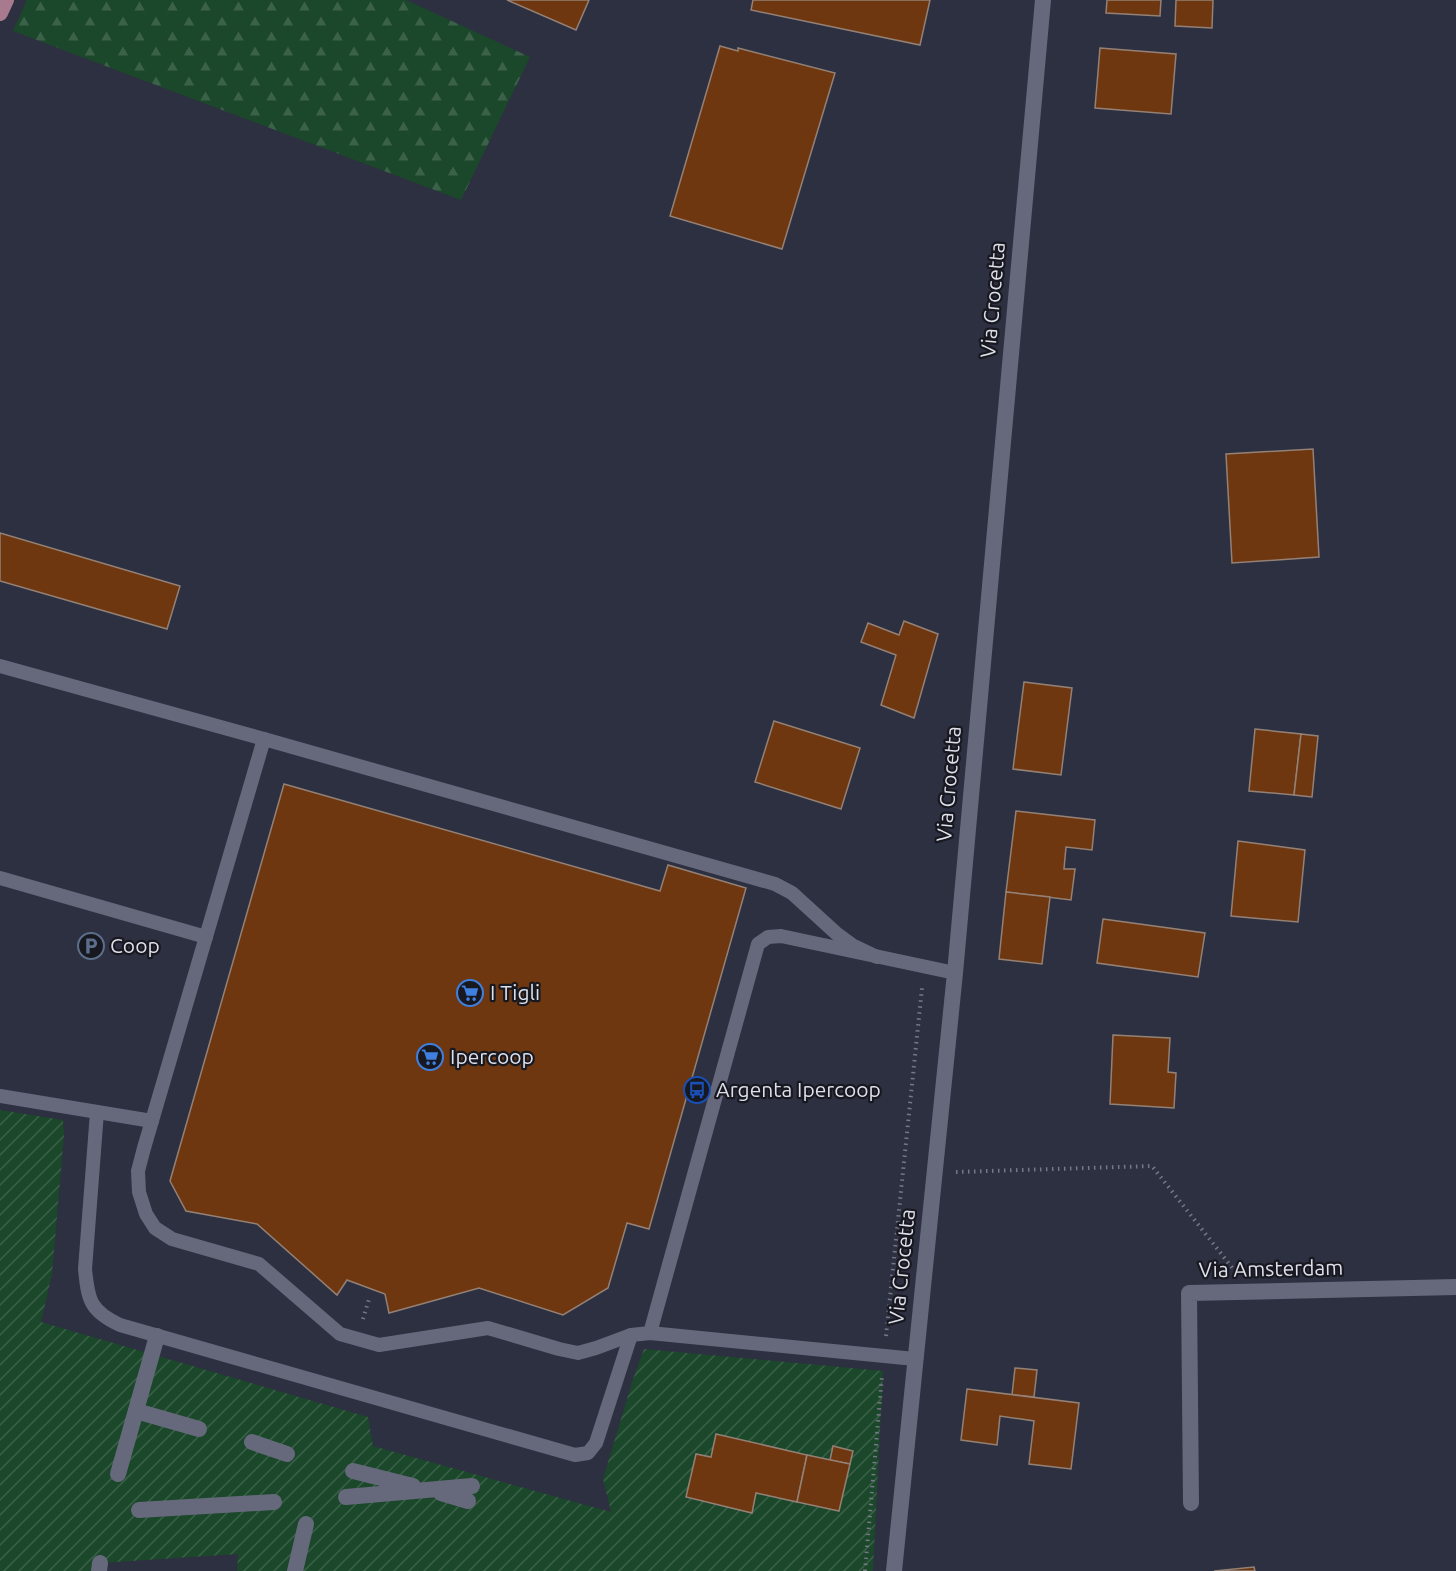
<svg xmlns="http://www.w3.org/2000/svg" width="1456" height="1571" viewBox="0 0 1456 1571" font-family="Ubuntu,sans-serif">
  <defs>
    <pattern id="forest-firs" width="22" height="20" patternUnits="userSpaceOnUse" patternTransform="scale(1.5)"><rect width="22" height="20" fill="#1b472a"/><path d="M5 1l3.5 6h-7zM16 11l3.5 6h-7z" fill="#3c6149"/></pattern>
    <pattern id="garden-furrows" width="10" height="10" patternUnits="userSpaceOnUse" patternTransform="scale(1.5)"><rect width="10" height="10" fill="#1b472a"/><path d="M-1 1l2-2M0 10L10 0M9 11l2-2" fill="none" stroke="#3c6149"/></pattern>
  </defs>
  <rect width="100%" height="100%" fill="#2d3040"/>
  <!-- forest -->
  <path fill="url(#forest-firs)" d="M27,0H406L530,57L461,200L13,31Z"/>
  <!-- garden -->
  <path fill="url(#garden-furrows)" d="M0,1110L63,1120L64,1135L52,1274L41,1322L368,1417L373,1446L611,1512L603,1479L633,1379L644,1349L883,1371L873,1571H237L238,1554L100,1563L93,1571H0Z"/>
  <!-- building -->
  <g fill="#6e3710" stroke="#948176" stroke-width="1.5">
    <path d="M507,0H589L576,30Z"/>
    <path d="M753,0H930L920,45L751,10Z"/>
    <path d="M1107,0H1161L1160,16L1106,13Z"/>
    <path d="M1176,0H1213L1212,28L1175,26Z"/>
    <path d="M720,46L738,51V48L835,73L782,249L670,216Z"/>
    <path d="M1100,48L1176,54L1171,114L1095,108Z"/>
    <path d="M1313,449L1319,557L1232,563L1226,454Z"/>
    <path d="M0,533L180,586L167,629L0,581Z"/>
    <path d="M904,621L938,634L914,718L881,705L896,655L861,642L868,623L899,635Z"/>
    <path d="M1024,682L1072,688L1061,775L1013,769Z"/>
    <path d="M774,721L860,748L841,809L755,782Z"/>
    <path d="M1255,729L1301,734L1294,795L1249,791Z"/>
    <path d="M1301,734L1318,736L1312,797L1294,795Z"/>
    <path d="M284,784L660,891L668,865L746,888L649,1229L627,1223L608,1288L563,1315L479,1288L389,1313L385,1294L347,1280L337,1295L257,1224L186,1211L170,1181Z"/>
    <path d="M1016,811L1095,820L1092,850L1066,847L1064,869H1075L1071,900L1006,892Z"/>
    <path d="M1238,841L1305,850L1298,922L1231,916Z"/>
    <path d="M1006,892L1050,897L1042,964L999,959Z"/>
    <path d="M1103,919L1205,933L1198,977L1097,963Z"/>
    <path d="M1113,1035L1170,1038L1168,1072L1176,1073L1174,1108L1110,1104Z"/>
    <path d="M1015,1368L1037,1370L1034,1397L1012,1395Z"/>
    <path d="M967,1389L1079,1403L1071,1469L1029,1464L1034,1421L1000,1416L997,1445L961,1440Z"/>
    <path d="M716,1434L807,1455L797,1502L756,1493L752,1513L686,1497L696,1454L711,1457Z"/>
    <path d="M833,1446L853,1451L850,1464L830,1460Z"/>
    <path d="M807,1455L850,1464L839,1511L797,1502Z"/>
    <path d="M1254,1567L1255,1571H1214Z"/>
  </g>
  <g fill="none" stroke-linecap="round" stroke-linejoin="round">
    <!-- path -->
    <g stroke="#757885" stroke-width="4" stroke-dasharray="1.5 4.5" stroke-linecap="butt">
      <path d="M956,1172L1152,1166L1234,1270"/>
      <path d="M363,1319L370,1296"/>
      <path d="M886,1336L922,988"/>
      <path d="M865,1571L882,1376"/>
    </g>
    <!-- service -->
    <g stroke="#66697c" stroke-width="14">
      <path d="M0,666L264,739L775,884L792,893L837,934L852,945L877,957"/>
      <path d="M264,739L144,1148L138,1171L139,1192L146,1214L155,1228L172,1239L259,1264L340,1334L379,1345L488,1328L559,1349L578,1353L596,1348L631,1335L650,1333L915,1359"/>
      <path d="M0,878L206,937"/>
      <path d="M0,1096L152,1121"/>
      <path d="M97,1112L85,1269C88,1300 90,1311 120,1325L575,1455L588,1453L596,1443L631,1335"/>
      <path d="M650,1333L758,944L768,937L781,936L955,973"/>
    </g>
    <!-- pedestrian -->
    <g stroke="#66697c" stroke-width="16">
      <path d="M136,1411L199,1429"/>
      <path d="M252,1442L287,1454"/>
      <path d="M353,1471L413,1486"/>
      <path d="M118,1474L157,1336"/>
      <path d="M441,1493L468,1501"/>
      <path d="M346,1497L472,1486"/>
      <path d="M139,1510L274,1502"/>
      <path d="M295,1571L306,1524"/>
    </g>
    <!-- minor -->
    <g stroke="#66697c" stroke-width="16">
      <path d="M1191,1503L1189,1293L1456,1287"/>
      <path d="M99,1571L100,1563"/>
      <path d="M894,1571L955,973L1043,0"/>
    </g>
    <!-- primary -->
    <path stroke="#a87a8d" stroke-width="16" d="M0,13L6,0"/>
  </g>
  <!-- icons -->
  <defs>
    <symbol id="parking-ring" viewBox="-11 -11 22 22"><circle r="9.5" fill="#171820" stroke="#5c6f8a" stroke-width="1.5"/><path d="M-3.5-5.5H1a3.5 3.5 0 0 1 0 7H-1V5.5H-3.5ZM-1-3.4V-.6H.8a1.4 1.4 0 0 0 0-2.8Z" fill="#5c6f8a"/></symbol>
    <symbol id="supermarket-ring" viewBox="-11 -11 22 22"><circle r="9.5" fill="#171820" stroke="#3f7fe0" stroke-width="1.5"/><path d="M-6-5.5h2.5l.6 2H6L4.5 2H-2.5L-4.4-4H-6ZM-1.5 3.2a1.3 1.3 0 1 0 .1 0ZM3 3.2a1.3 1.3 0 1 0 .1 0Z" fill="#3f7fe0"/></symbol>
    <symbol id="bus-ring" viewBox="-11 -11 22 22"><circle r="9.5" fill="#171820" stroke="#1a4fb4" stroke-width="1.5"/><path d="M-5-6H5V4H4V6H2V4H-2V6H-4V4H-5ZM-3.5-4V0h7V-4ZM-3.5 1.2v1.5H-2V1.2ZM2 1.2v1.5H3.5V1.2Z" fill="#1a4fb4"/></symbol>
  </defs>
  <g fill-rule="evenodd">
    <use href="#parking-ring" x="76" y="931" width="30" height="30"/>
    <use href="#supermarket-ring" x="455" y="978" width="30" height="30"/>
    <use href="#supermarket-ring" x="415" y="1042" width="30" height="30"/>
    <use href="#bus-ring" x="682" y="1075" width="30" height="30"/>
  </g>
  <g text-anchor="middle" stroke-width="4.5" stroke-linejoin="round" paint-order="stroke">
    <!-- street labels -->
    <g font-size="21" fill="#dddfe9" stroke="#171820">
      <text transform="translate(993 300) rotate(-85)" y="7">Via Crocetta</text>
      <text transform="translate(949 784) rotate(-85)" y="7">Via Crocetta</text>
      <text transform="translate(902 1267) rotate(-84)" y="7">Via Crocetta</text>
      <text transform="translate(1271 1269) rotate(-1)" y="7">Via Amsterdam</text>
    </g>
    <!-- poi labels -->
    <g font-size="21" fill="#dddfe9" stroke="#171820" text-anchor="start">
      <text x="110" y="953">Coop</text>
      <text x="490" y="1000">I Tigli</text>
      <text x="450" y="1064">Ipercoop</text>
      <text x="716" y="1097">Argenta Ipercoop</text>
    </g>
  </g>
</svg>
